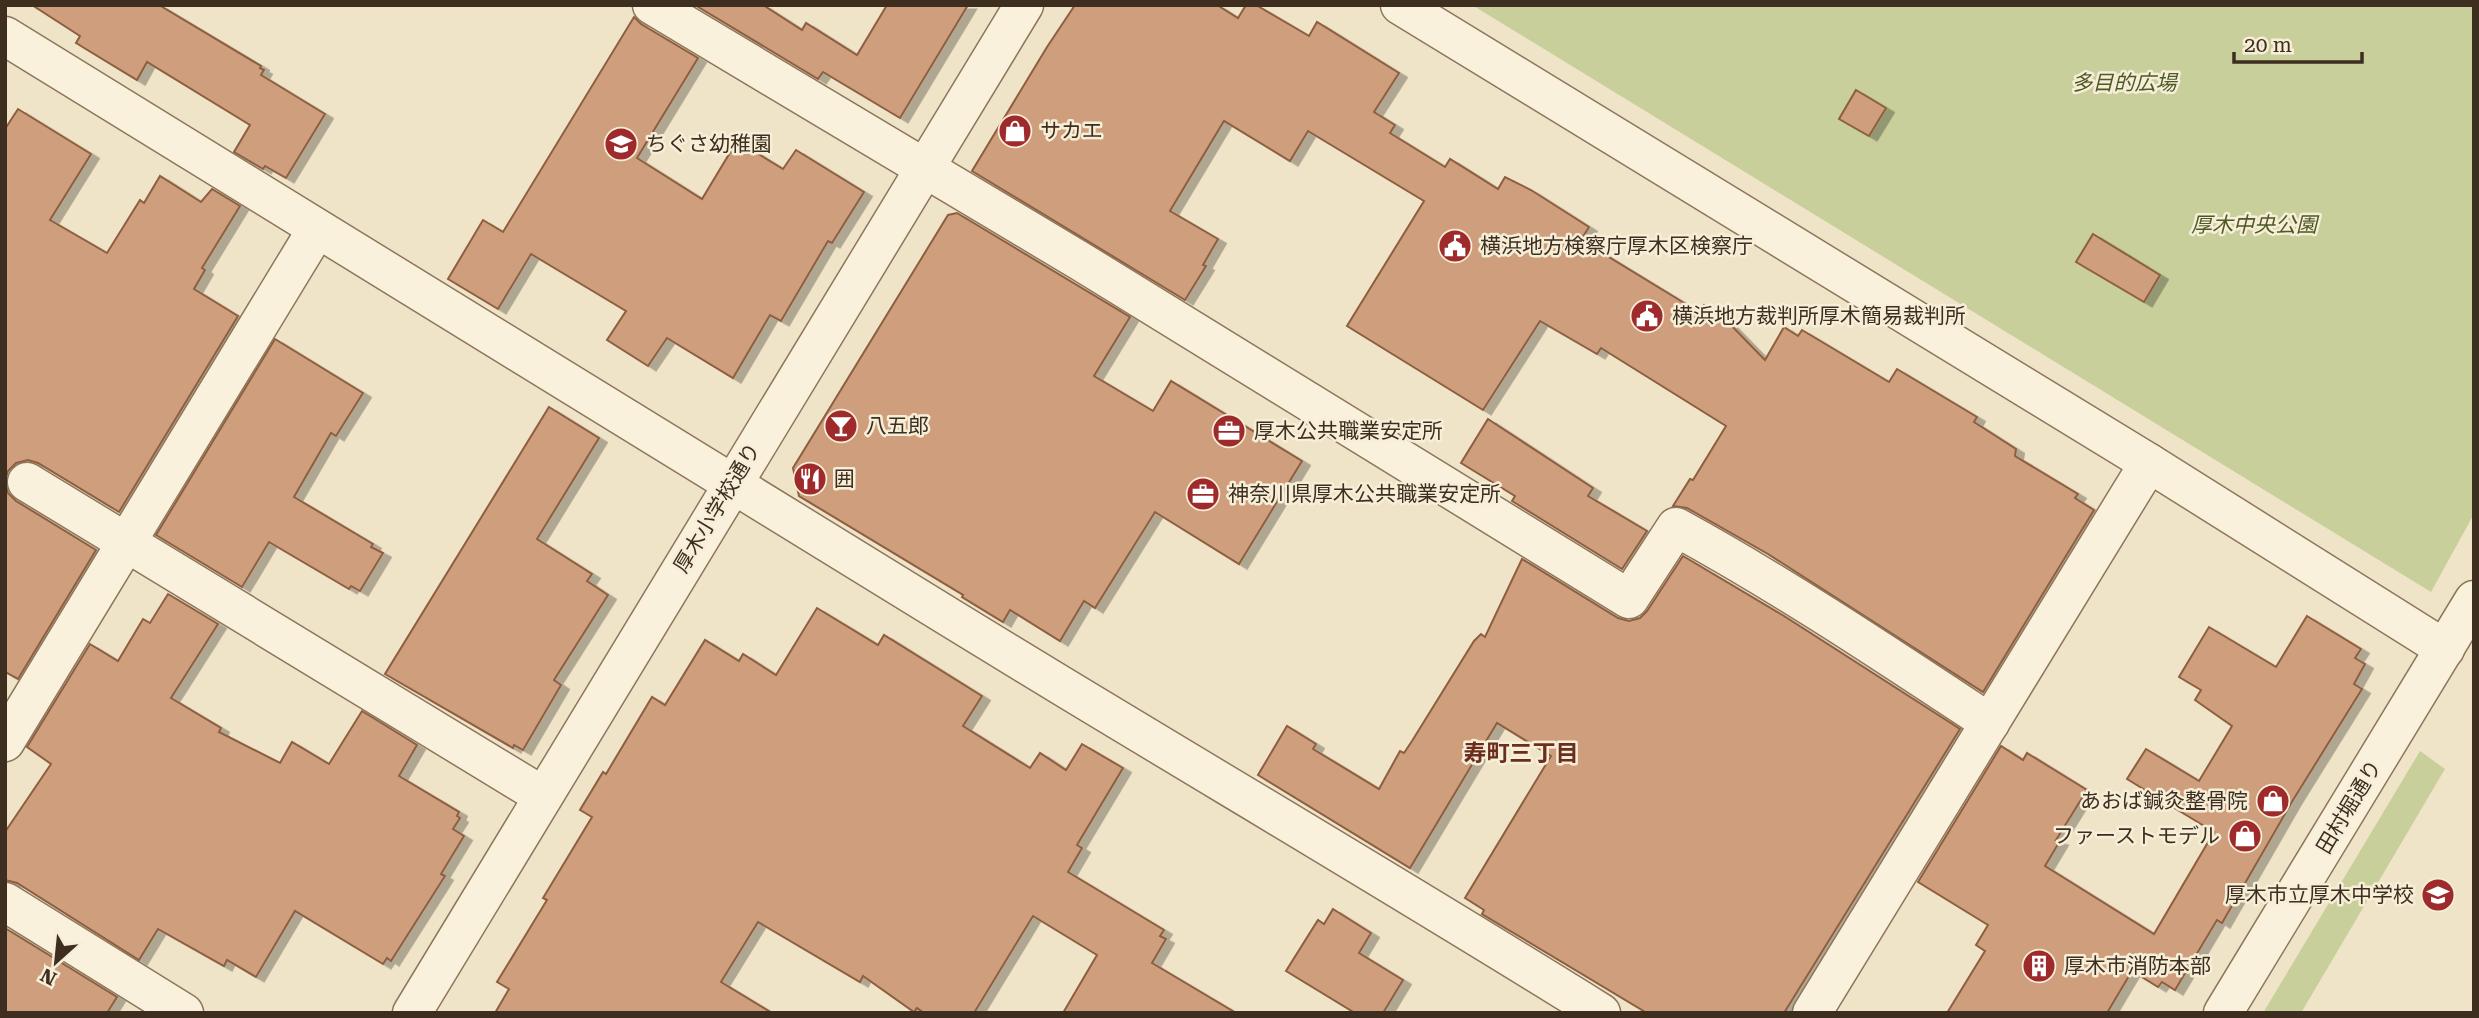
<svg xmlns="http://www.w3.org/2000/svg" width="2479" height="1018" viewBox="0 0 2479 1018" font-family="'Roboto Serif','Noto Sans JP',serif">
  <defs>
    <filter id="shadow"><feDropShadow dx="8" dy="4.5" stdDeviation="0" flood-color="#0004"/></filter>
  </defs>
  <rect width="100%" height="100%" fill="#f0e4c8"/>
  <!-- green -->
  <g fill="#c9cf9b">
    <path d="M1472,5H2474V514L2431,592Z"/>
    <path d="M2420,751L2445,769L2301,1013H2263Z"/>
  </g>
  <!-- building -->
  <g fill="#cf9f7d" stroke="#8d5f41" stroke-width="2" filter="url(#shadow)">
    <path d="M32,5H159L261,66L260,68L264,70L261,75L325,114L286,178L265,166L263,169L234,152L250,125L147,62L137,80L76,43L80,36Z"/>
    <path d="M695,5H763L802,30L806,23L857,55L887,5H968L900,118L823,72L818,79Z"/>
    <path d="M1075,5H1217L1238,18L1246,5H1256L1309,36L1317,22L1399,73L1374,112L1395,125L1390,133L1445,167L1450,159L1498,189L1505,177L1531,190L1589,227L1581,240L1699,312L1704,305L1725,319L1765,360L1784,327L1798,336L1802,330L1889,382L1897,369L1977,417L1974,422L2016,449L2015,456L2078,494L2075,498L2094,510L1983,692L1768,554L1687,508L1673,506L1690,479L1693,480L1726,426L1601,348L1597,354L1540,321L1483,410L1347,326L1424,201L1308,131L1290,161L1224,121L1170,211L1218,239L1203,265L1206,266L1185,300L972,171L1047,47Z"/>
    <path d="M634,17L641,24L698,58L637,158L702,199L737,141L783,169L796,150L864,192L832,243L828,241L781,321L770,315L733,378L667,338L648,366L607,340L626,311L531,254L498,309L448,279L483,220L503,232Z"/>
    <path d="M1856,90L1886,108L1869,136L1839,119Z"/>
    <path d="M18,109L91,154L50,220L107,253L140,200L144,203L160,176L201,202L212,189L240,206L202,268L205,270L194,289L238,316L119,512L38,463L28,460L16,463L8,471L5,481V129Z"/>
    <path d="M957,213L1130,317L1094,376L1153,411L1171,381L1302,461L1239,564L1155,512L1095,608L1084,601L1060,641L1010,610L1003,622L962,597L963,595L799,496L793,468L948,215Z"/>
    <path d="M2093,234L2160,275L2144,302L2076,262Z"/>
    <path d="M275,339L363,393L336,436L331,433L294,497L373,544L371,547L383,553L360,591L351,586L349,589L269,542L242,587L156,535Z"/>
    <path d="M549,407L599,438L537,539L592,574L587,581L608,595L554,680L561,685L523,750L514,745L513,748L385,674Z"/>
    <path d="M1488,419L1593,488L1588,496L1647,531L1622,569L1512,501L1515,496L1461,463Z"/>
    <path d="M5,482L8,493L16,501L96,550L18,679L5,672Z"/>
    <path d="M1683,556L1784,616L1960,729L1784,1013H1647L1482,914L1484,910L1465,898L1551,756L1497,723L1410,868L1258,775L1287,726L1316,744L1313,749L1379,789L1400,751L1404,753L1412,741L1474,641L1481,634L1485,637L1522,559L1618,618L1629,621L1640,618L1647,611Z"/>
    <path d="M168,594L218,624L171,698L221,728L219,732L280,763L292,742L329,764L362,711L417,745L399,776L459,812L457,816L460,818L453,829L464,836L441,874L445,876L391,961L387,958L383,964L295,911L256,977L227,960L224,966L158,929L139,960L17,883L5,880V832L51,764L27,747L90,644L118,661L143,619L150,623Z"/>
    <path d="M817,608L878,645L884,635L982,696L963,726L1030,768L1040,753L1066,770L1082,744L1123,768L1077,845L1082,848L1068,872L1164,930L1160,936L1166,939L1152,963L1236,1013H1063L1097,955L1033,916L974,1013H924L917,1008L914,1012L863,976L860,982L758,922L721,982L772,1013H495L509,989L497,982L547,900L543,898L592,817L580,810L603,772L606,774L652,697L665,705L705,640L739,661L743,654L776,675Z"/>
    <path d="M2307,616L2361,649L2355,658L2365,664L2354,684L2362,689L2293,800L2222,923L2217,920L2175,990L2162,982L2158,987L2132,971L2107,1013H1947L1985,951L1976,945L1988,925L1918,882L2001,746L2023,760L2027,753L2087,790L2056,840L2060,841L2045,866L2154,934L2214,832L2127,779L2146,749L2199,781L2232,726L2195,700L2201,690L2179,677L2209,627L2276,667Z"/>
    <path d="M1333,909L1371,933L1359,953L1403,980L1383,1013H1355L1286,971L1318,920L1324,924Z"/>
    <path d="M5,928L117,997L107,1013H5Z"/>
  </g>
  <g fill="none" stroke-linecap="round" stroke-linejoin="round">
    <defs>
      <g id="minor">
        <path d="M652,5L1080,261L1629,599L1676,527C1784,586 1887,655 1990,723"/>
        <path d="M1400,5L2149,463L2445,649"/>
        <path d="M5,36C358,253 709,471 1062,686C1242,795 1423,902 1601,1013"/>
        <path d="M27,482L543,796"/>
        <path d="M5,742L317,229"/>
        <path d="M5,902L184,1013"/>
        <path d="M412,1013L1024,5"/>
        <path d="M1812,1013L2149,463"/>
        <path d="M2223,1013L2474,600"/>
      </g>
    </defs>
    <!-- minor casing -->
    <use href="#minor" stroke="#8d765c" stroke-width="41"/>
    <!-- minor -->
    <use href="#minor" stroke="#faf1dc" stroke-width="38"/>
  </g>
  <!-- icons -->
  <defs>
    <symbol id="shop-disc" viewBox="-11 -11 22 22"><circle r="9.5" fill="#9e2a2b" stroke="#f7eed8"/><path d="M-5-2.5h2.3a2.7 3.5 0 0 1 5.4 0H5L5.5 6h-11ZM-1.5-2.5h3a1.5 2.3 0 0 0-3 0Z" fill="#fff"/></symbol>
    <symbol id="school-disc" viewBox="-11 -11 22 22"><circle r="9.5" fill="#9e2a2b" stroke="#f7eed8"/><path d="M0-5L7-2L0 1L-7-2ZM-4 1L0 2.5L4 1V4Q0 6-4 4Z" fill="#fff"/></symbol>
    <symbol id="civic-disc" viewBox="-11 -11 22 22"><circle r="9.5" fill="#9e2a2b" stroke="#f7eed8"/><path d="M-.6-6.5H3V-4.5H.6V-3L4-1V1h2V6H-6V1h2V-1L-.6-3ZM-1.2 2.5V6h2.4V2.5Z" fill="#fff"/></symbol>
    <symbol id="bar-disc" viewBox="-11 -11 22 22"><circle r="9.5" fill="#9e2a2b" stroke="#f7eed8"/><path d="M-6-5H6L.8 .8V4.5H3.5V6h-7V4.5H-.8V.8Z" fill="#fff"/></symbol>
    <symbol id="office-disc" viewBox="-11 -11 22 22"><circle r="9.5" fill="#9e2a2b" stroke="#f7eed8"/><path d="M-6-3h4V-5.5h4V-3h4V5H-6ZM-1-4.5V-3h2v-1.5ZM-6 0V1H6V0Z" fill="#fff"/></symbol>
    <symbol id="restaurant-disc" viewBox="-11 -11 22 22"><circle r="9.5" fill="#9e2a2b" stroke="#f7eed8"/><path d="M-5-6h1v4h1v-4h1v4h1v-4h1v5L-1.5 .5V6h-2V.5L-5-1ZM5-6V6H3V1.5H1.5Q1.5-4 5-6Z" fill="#fff"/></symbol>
    <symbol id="building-disc" viewBox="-11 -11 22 22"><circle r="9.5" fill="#9e2a2b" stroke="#f7eed8"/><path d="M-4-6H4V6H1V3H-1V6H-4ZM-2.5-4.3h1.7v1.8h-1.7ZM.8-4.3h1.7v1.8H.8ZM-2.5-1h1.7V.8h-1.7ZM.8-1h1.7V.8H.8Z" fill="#fff"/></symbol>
  </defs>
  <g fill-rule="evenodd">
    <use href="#shop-disc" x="996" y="112" width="38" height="38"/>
    <use href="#school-disc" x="602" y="125" width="38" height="38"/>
    <use href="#civic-disc" x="1436" y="227" width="38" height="38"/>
    <use href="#civic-disc" x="1628" y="297" width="38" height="38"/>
    <use href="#bar-disc" x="822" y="407" width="38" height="38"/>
    <use href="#office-disc" x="1210" y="412" width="38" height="38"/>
    <use href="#restaurant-disc" x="791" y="460" width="38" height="38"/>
    <use href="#office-disc" x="1184" y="475" width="38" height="38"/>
    <use href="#shop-disc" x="2254" y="782" width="38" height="38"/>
    <use href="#shop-disc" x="2226" y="817" width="38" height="38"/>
    <use href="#school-disc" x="2419" y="876" width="38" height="38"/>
    <use href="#building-disc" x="2020" y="947" width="38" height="38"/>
  </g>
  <g text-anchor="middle" stroke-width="5" stroke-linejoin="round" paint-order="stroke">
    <!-- park labels -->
    <g font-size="21" font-style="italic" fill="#4d5a26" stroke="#f7eed8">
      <text x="2124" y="90">多目的広場</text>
      <text x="2254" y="232">厚木中央公園</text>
    </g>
    <!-- poi labels -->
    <g font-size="21" fill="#3d2e20" stroke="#f7eed8" text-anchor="start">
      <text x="1040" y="138">サカエ</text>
      <text x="646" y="151">ちぐさ幼稚園</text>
      <text x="1480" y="253">横浜地方検察庁厚木区検察庁</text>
      <text x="1672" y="323">横浜地方裁判所厚木簡易裁判所</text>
      <text x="866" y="433">八五郎</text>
      <text x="1254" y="438">厚木公共職業安定所</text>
      <text x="834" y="486">囲</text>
      <text x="1228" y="501">神奈川県厚木公共職業安定所</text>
      <text x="2248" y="808" text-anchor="end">あおば鍼灸整骨院</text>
      <text x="2220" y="843" text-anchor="end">ファーストモデル</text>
      <text x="2414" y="902" text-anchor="end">厚木市立厚木中学校</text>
      <text x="2064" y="973">厚木市消防本部</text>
    </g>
    <!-- street labels -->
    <g font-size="21" fill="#3d2e20" stroke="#f7eed8">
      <text transform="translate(717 508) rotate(-59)" y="7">厚木小学校通り</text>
      <text transform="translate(2349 807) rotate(-59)" y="7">田村堀通り</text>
    </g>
    <!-- neighbourhood labels -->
    <g font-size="23" font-weight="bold" fill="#6b2e1e" stroke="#f7eed8">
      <text x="1521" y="761">寿町三丁目</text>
    </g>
  </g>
  <!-- border -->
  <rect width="2479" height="1018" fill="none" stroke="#3d2e20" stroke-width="14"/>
  <!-- north arrow -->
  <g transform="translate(56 962) rotate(207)" stroke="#f7eed8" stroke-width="5" paint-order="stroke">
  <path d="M0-5L12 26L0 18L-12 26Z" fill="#3d2e20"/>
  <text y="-10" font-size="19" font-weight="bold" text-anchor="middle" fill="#3d2e20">N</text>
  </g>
  <!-- scale -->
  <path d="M2234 52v10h128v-10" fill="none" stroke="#3d2e20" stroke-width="3.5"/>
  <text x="2244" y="52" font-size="21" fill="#3d2e20" stroke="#f7eed8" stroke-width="5" paint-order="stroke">20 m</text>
</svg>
